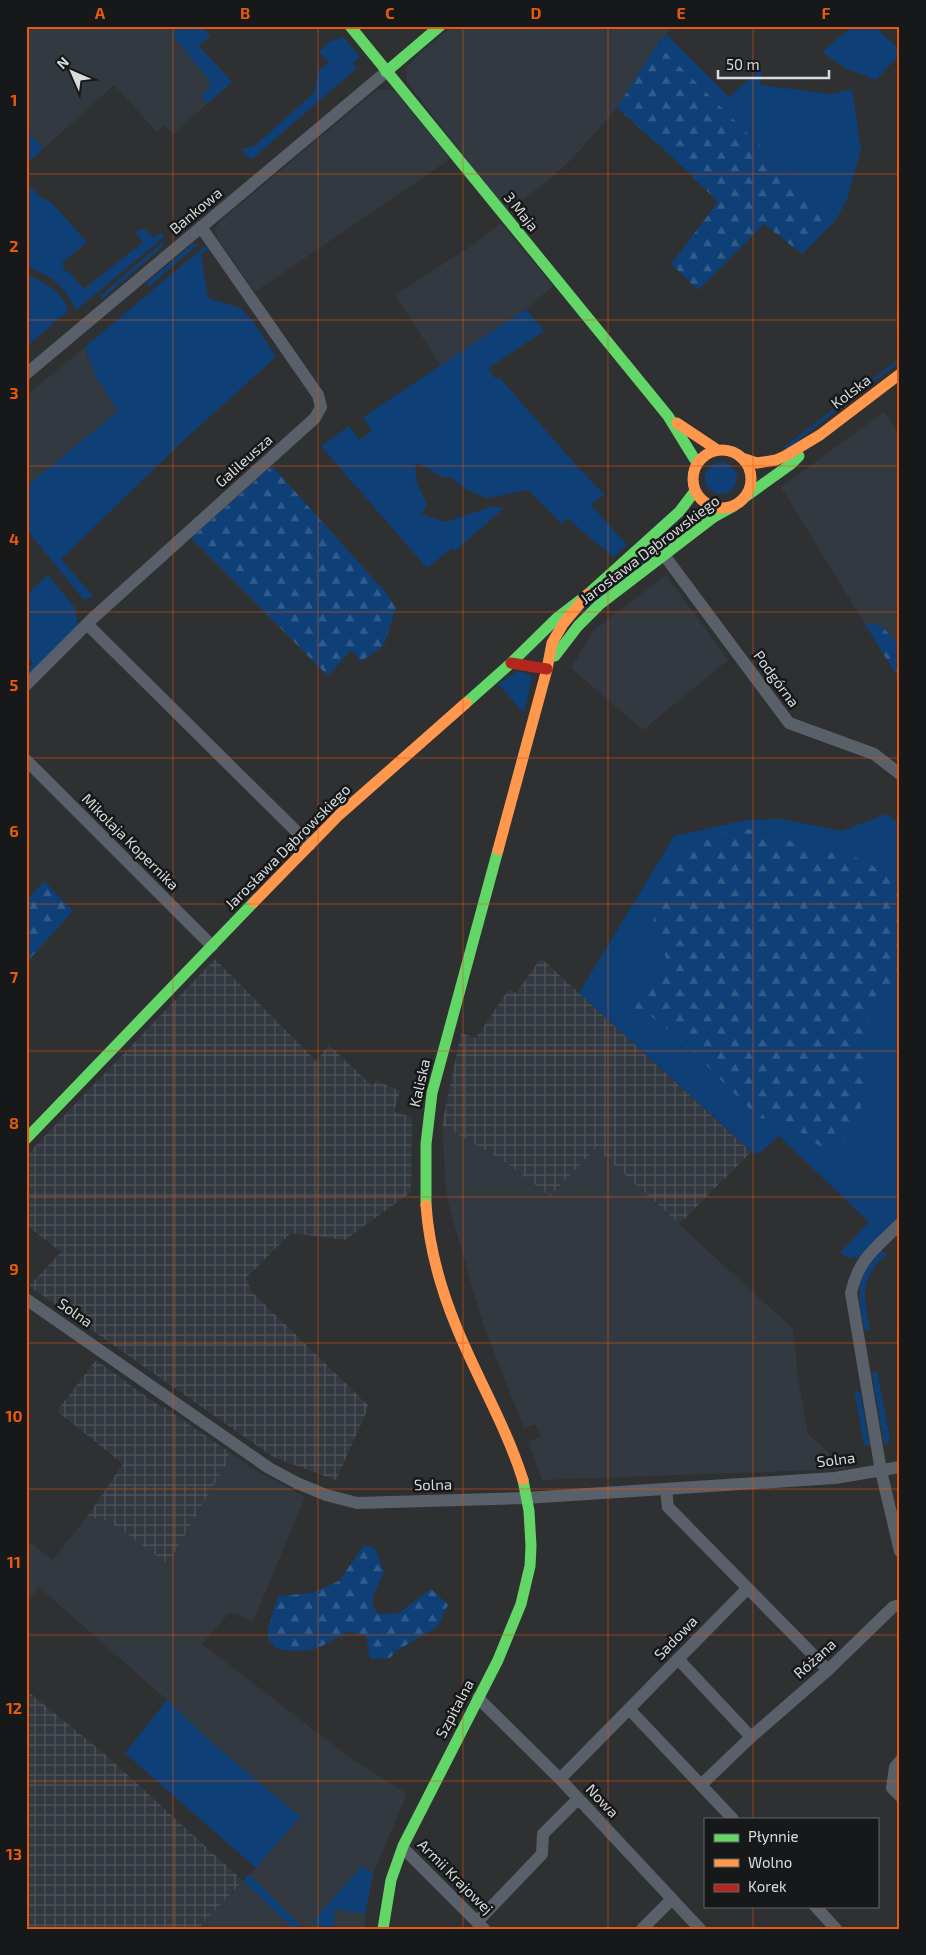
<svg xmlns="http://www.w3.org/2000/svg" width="926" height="1955" viewBox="0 0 926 1955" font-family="'Exo 2',sans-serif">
  <defs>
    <pattern id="industrial-grid" width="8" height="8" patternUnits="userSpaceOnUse" patternTransform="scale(1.25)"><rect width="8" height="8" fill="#333940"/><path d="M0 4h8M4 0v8" fill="none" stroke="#50555b"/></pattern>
    <pattern id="forest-firs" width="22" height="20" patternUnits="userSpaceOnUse" patternTransform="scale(1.25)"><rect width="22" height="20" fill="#0e4077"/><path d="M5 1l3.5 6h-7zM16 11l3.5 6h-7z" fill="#305b8a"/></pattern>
  </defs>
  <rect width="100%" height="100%" fill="#2f3032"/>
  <!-- built -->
  <g fill="#333940">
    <path d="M26,26H202L210,36L199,46L232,82L173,134L163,125L157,132L114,85L43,149L26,129Z"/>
    <path d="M452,26H674L657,44L617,108L573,158L550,179L507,212L407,82L406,68L422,51Z"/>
    <path d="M378,89L394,90L450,159L255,292L217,238L215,230L218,223Z"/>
    <path d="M501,223L553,286L517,317L441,366L395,295L471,246Z"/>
    <path d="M85,347L88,358L118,411L26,487V396Z"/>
    <path d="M884,412L900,435V681L781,487Z"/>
    <path d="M666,575L728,660L643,730L571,668L593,631Z"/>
    <path d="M442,1125L505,1162L550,1196L596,1148L793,1329L797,1361L796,1368L808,1434L847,1469L542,1480L528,1441L541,1437L535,1424L524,1428L483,1324L450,1209L446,1191Z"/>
    <path d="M229,1452L250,1467L305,1497L253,1622L237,1614L229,1613L202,1644L349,1757L407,1794L373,1874L365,1914V1929H198L256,1868L299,1818L305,1821L211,1742L167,1700L39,1587L26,1603V1539L52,1560L87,1517L109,1520L168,1564L228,1461Z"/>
  </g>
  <!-- industrial -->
  <g fill="url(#industrial-grid)">
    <path d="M541,958L751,1152L679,1224L596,1148L550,1196L505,1162L442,1125L461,1033L476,1038L509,989L516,993Z"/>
    <path d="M215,959L316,1061L329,1045L372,1086L377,1081L400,1091L394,1112L412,1117L411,1192L345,1240L291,1233L246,1278L252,1292L369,1406L336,1480L273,1457L29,1286L61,1252L26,1225V1156L77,1102Z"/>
    <path d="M96,1360L162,1408L164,1407L229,1452L228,1461L168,1564L109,1521L87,1517L123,1464L57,1411Z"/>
    <path d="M26,1690L107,1756L243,1881L198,1929H29L26,1926Z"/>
  </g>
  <!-- grass -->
  <g fill="#0e4077">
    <path d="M178,26H202L210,36L199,46L232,82L207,104L201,96L210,87L209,80L174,37L175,29Z"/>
    <path d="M853,26H881L879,31L900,50V54L876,80L847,69L822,52Z"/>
    <path d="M666,34L729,97L762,68L760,85L831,94L852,89L861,150L847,199L836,220L657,44Z"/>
    <path d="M343,37L360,57L353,63L357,68L251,160L241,149L254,146L314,93L318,71L329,63L319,52L329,42Z"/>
    <path d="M26,129L43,149L26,164Z"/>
    <path d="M26,182L41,198L50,201L87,242L61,264L65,267L63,269L65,272L67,270L84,289L143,242L135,233L141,229H145L154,238L161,233L164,237L76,310L66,292L54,280L26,265Z"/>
    <path d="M164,241L162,247L102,299L100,296Z"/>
    <path d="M192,244H198L149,287L146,283Z"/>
    <path d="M205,246L208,248L201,254L208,298L240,308L253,321L276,357L183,441L61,559L93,596L84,600L26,529V487L118,411L96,377L85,347Z"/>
    <path d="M26,273C43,283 64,291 68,311L26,347Z"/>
    <path d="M526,309L544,331L488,368L496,379L499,377L575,464L604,494L591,505L627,545L613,557L567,518L562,524L528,490L487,498L467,490L450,477H443L415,462L417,483L427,506L421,514L446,522L493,506L504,508L455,551L452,548L427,568L321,446L349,426L359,440L372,431L363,417Z"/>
    <path d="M900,358V362L787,449L785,446Z"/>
    <circle cx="721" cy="478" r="16"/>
    <path d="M678,524L672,536L675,541L577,615Z"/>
    <path d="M48,575L75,608L78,625L26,678V670L33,663L26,654V595Z"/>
    <path d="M517,671L530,675L532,678L524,713L498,684Z"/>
    <path d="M886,814L900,824V1217L857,1259L854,1256L848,1258L840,1253L869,1222L779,1136L761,1152L754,1154L579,993L674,836L746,820L781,819L842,831Z"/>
    <path d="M881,1251L887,1254C858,1280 864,1294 870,1330H866L864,1328C857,1293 855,1277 881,1251Z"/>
    <path d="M875,1371H877L890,1439L888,1443L884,1444L872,1374Z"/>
    <path d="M854,1390L860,1392L870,1446L864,1445Z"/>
    <path d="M167,1700L211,1742L309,1824L299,1818L256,1868L125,1753Z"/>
    <path d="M362,1866L373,1874L365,1914L335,1909L334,1926L340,1927V1929H323L313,1921Z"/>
    <path d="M249,1874L304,1929H294L243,1881Z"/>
  </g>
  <!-- forest -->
  <g fill="url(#forest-firs)">
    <path d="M657,44L836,220L802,254L764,224L698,290L671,264L718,202L680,164L617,108Z"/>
    <path d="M272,466L388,595L396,608L384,645L362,661L351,650L328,676L191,538Z"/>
    <path d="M865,624L880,625L900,645V681Z"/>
    <path d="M748,829L824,851L855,857L900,880V988L883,987L871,1001L859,1125L832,1153L810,1140L787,1121L759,1118L686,1045L650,1015L631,1008L669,966L653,923L662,874L690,847L716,835Z"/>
    <path d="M44,881L73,911L26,963V901Z"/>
    <path d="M364,1545L375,1548L384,1572L374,1594L372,1606L379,1614L399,1613L431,1589L448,1605L437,1627L396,1651L390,1658L370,1659L366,1635L347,1632C315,1650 314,1654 277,1649L268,1639V1629L278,1596L312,1593L339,1581Z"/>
  </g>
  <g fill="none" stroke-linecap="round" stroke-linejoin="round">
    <!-- street -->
    <g stroke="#5a6069" stroke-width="12">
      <path d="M26,374L386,72"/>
      <path d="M664,555L789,723L874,754L900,774"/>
      <path d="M87,624L310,845"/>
      <path d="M26,685L93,618L315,418L321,407L318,395L201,227"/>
      <path d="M26,760L212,946"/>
      <path d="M900,1224C875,1249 859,1258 851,1293L881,1471L900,1551"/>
      <path d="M26,1299L269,1468L297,1483L326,1495L357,1503L526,1498L835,1478L900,1467"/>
      <path d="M666,1489L668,1507L828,1670"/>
      <path d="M678,1659L751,1737"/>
      <path d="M478,1698L560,1779L700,1929"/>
      <path d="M629,1709L733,1819"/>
      <path d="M900,1761L895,1767L892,1788L900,1796"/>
      <path d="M560,1779L747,1589"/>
      <path d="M701,1785L751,1737L828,1670L893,1607L900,1605"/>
      <path d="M403,1848L484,1929"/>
      <path d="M815,1906L836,1929"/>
      <path d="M477,1922L542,1854L543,1834L578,1799"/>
      <path d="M642,1929L672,1899"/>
    </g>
    <!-- fast -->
    <g stroke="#63d668" stroke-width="11">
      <path d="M350,26L668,416L697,463"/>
      <path d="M386,72L440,26"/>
      <path d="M745,497L791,464L799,456"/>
      <path d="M555,656L578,626L599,605L714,517L734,506"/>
      <path d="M466,703L511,663L558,617L588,594L679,512L695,491"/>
      <path d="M26,1139L254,902"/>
      <path d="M426,1205V1144L432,1093L498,850"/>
      <path d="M383,1929L391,1880L403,1846L498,1660L521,1604L530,1566L531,1546L529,1511L523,1480"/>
    </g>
    <!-- slow -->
    <g stroke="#ff974d" stroke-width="11">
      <path d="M677,423L716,449"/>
      <circle cx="722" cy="479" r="29"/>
      <path d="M745,459L757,463L776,460L785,456L820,435L900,374"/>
      <path d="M498,850L547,669L552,643L563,624L588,594"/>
      <path d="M254,902L339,815L466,703"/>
      <path d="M426,1205C429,1247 440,1287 456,1326C477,1378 506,1426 523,1480"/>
    </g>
    <!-- jam -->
    <path stroke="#b3261e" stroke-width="11" d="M511,663L547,669"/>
  </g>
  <!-- grid -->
  <path fill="none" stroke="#e8590c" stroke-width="1" stroke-opacity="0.55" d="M173,26V1929M318,26V1929M463,26V1929M608,26V1929M753,26V1819M26,174H900M26,320H900M26,466H900M26,612H900M26,758H900M26,904H900M26,1051H900M26,1197H900M26,1343H900M26,1489H900M26,1635H900M26,1781H900M753,1906V1929"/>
  <g text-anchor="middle" stroke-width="5" stroke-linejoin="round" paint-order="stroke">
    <!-- street labels -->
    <g font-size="15" fill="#d8dadc" stroke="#171819">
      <text transform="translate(196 211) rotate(-40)" y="5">Bankowa</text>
      <text transform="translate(521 212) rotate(51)" y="5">3 Maja</text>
      <text transform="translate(851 392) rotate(-37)" y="5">Kolska</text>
      <text transform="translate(244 461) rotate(-42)" y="5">Galileusza</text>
      <text transform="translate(650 550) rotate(-37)" y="5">Jarosława Dąbrowskiego</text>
      <text transform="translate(776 679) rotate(54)" y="5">Podgórna</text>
      <text transform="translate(130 842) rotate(45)" y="5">Mikołaja Kopernika</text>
      <text transform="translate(288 847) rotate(-45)" y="5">Jarosława Dąbrowskiego</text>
      <text transform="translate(420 1083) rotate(-77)" y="5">Kaliska</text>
      <text transform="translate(75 1313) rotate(35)" y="5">Solna</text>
      <text transform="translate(836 1460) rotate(-7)" y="5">Solna</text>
      <text transform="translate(433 1485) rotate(-1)" y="5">Solna</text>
      <text transform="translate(676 1638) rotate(-46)" y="5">Sadowa</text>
      <text transform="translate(815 1659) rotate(-42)" y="5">Różana</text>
      <text transform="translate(455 1709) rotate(-62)" y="5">Szpitalna</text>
      <text transform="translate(602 1801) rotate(47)" y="5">Nowa</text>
      <text transform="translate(455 1877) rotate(45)" y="5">Armii Krajowej</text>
    </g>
  </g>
  <!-- border -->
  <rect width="926" height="1955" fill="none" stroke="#171819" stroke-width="55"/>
  <!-- legend -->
  <rect x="704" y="1818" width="175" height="90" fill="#171819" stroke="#646667"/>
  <rect x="714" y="1834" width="25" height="8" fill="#63d668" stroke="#646667"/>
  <text x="748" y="1842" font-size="15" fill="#d8dadc">Płynnie</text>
  <rect x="714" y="1859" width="25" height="8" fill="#ff974d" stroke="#646667"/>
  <text x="748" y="1868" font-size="15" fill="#d8dadc">Wolno</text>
  <rect x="714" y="1884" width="25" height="8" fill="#b3261e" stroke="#646667"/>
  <text x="748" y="1892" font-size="15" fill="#d8dadc">Korek</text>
  <!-- north arrow -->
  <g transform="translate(72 72) rotate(315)" stroke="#171819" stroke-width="4" paint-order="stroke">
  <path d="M0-4L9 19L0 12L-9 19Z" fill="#d8dadc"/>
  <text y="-8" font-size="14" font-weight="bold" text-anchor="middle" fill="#d8dadc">N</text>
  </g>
  <!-- scale -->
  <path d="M718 70v8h111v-8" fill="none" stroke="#d8dadc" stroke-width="2.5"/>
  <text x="726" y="70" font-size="15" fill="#d8dadc" stroke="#171819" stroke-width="4" paint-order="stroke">50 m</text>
  <rect x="28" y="28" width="870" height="1900" fill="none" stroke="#e8590c" stroke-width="2"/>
  <g font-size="16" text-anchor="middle" font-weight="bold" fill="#e8590c">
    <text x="100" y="19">A</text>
    <text x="245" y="19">B</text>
    <text x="390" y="19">C</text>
    <text x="536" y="19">D</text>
    <text x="681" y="19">E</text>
    <text x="826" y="19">F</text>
    <text x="14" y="106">1</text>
    <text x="14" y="252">2</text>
    <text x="14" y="399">3</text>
    <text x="14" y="545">4</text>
    <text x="14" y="691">5</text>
    <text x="14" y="837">6</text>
    <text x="14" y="983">7</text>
    <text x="14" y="1129">8</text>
    <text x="14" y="1275">9</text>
    <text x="14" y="1422">10</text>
    <text x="14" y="1568">11</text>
    <text x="14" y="1714">12</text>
    <text x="14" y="1860">13</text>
  </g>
</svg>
